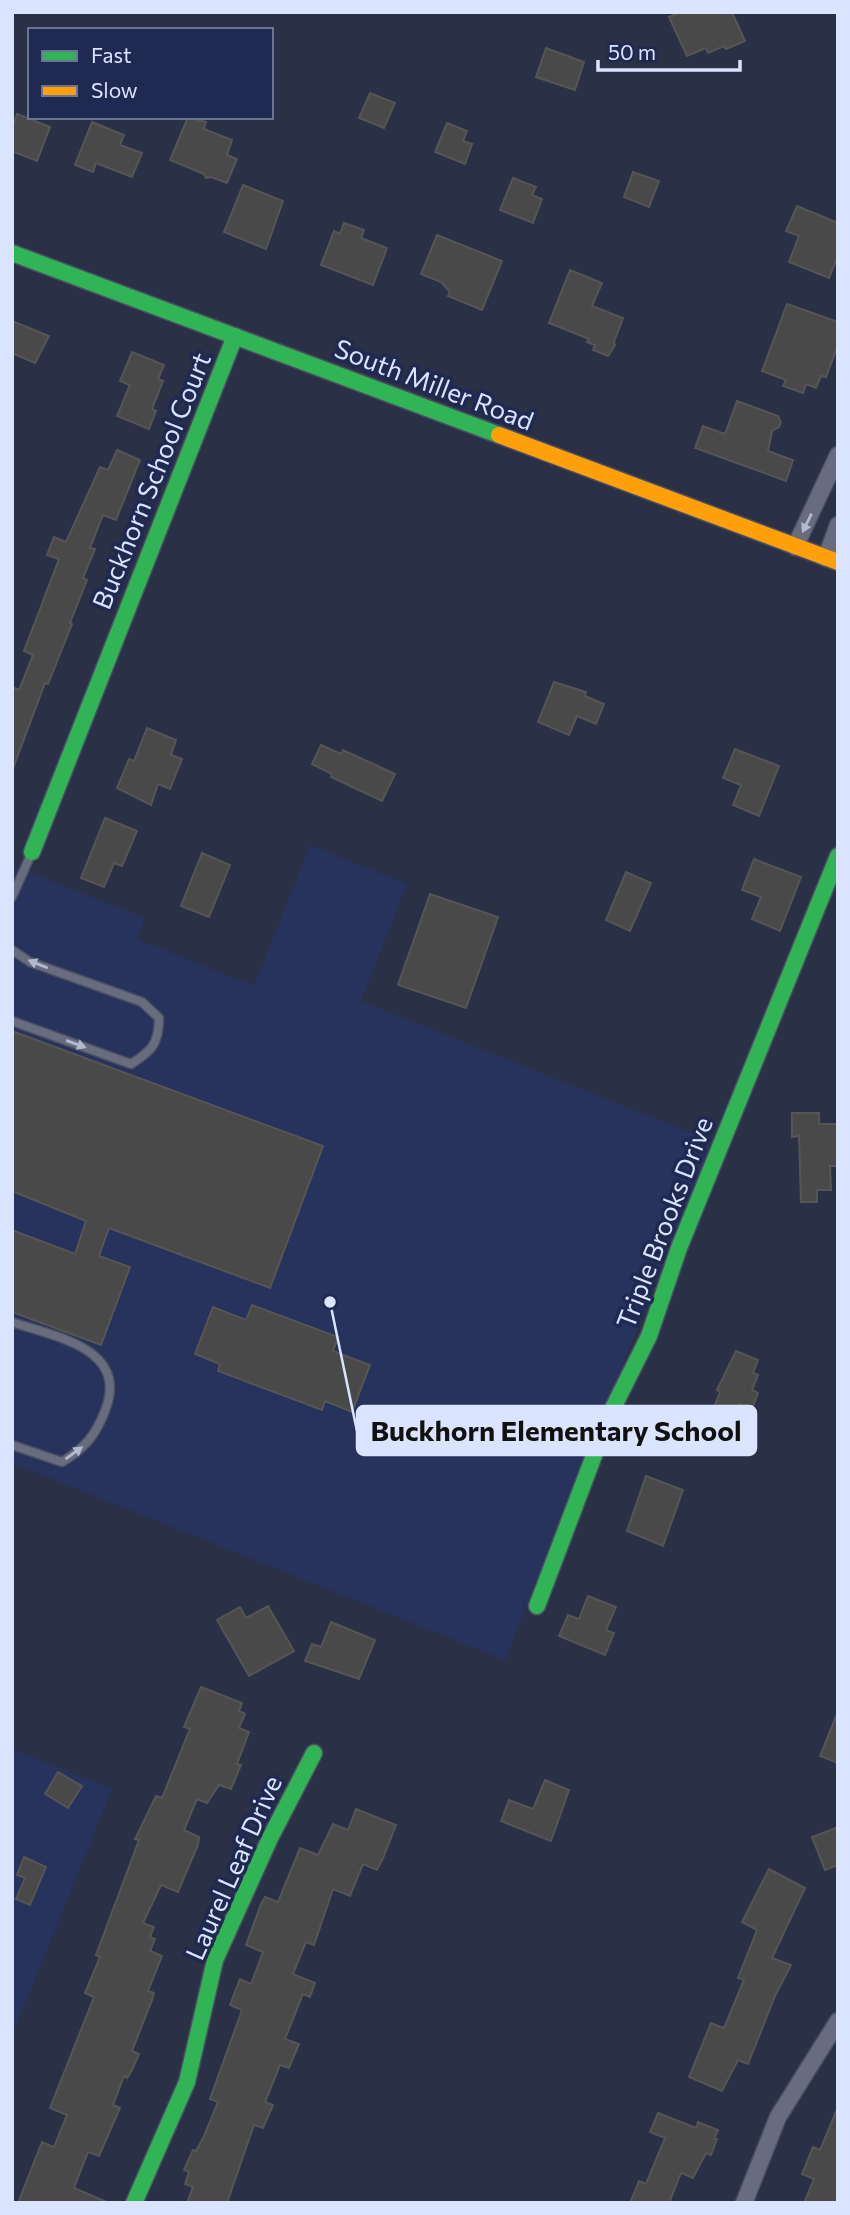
<svg xmlns="http://www.w3.org/2000/svg" width="850" height="2215" viewBox="0 0 850 2215" font-family="Commissioner,sans-serif">
  <rect width="100%" height="100%" fill="#2a3046"/>
  <!-- built -->
  <g fill="#27325d">
    <path d="M310,845L407,884L361,1001L712,1141L505,1660L12,1463V865L145,918L137,939L254,986Z"/>
    <path d="M12,1749L112,1789L12,2036Z"/>
  </g>
  <!-- building -->
  <g fill="#4a494a" stroke="#555556" stroke-width="2">
    <path d="M681,12H732L745,41L726,49L724,46L708,53L706,48L687,56L669,17Z"/>
    <path d="M546,48L584,62L575,90L536,77Z"/>
    <path d="M370,93L395,103L384,128L359,118Z"/>
    <path d="M17,114L50,127L37,161L12,151V128Z"/>
    <path d="M188,117L206,122L204,129L232,140L227,155L237,159L227,183L211,177L206,178L204,174L170,160Z"/>
    <path d="M92,122L124,135L120,145L142,153L132,177L96,163L93,172L75,165Z"/>
    <path d="M447,123L467,131L463,141L472,144L465,164L435,152Z"/>
    <path d="M633,172L659,181L649,207L624,197Z"/>
    <path d="M513,178L536,187L532,195L542,199L533,223L500,210Z"/>
    <path d="M243,185L283,201L266,249L224,232Z"/>
    <path d="M797,206L838,223V256L829,278L789,262L799,236L786,231Z"/>
    <path d="M344,223L364,230L361,238L387,248L373,285L321,265L334,231L340,234Z"/>
    <path d="M437,235L502,261L482,310L448,296L450,292L441,282L421,274Z"/>
    <path d="M570,270L602,283L592,306L623,318L614,342L615,345L608,356L593,350L595,345L587,342L589,339L549,323Z"/>
    <path d="M787,304L838,322V345L826,377L821,376L816,388L806,384L803,393L783,386L786,380L762,371Z"/>
    <path d="M12,321L49,336L35,363L12,353Z"/>
    <path d="M132,352L164,365L158,379L163,381L152,409L156,411L149,429L117,416L130,385L120,381Z"/>
    <path d="M737,401L778,416L781,422L779,427L772,431L768,451L793,460L786,481L695,448L703,426L725,434Z"/>
    <path d="M117,450L140,460L116,520L103,515L90,548L95,549L83,578L87,580L70,623L72,624L48,684L45,683L12,771V687L19,690L33,655L24,651L59,559L47,555L54,537L66,542L100,467L108,470Z"/>
    <path d="M554,682L586,692L585,696L604,704L596,724L577,716L569,735L538,722Z"/>
    <path d="M147,728L176,740L171,755L182,759L170,789L158,784L151,805L117,788L129,759L134,761Z"/>
    <path d="M321,745L341,754L343,750L395,774L382,801L331,777L332,774L312,764Z"/>
    <path d="M735,749L779,766L759,816L733,805L741,785L723,778Z"/>
    <path d="M105,818L137,831L122,866L114,863L104,887L81,878Z"/>
    <path d="M202,853L230,865L209,917L181,906Z"/>
    <path d="M754,859L801,877L780,931L752,919L761,897L742,890Z"/>
    <path d="M626,872L651,883L630,931L606,920Z"/>
    <path d="M430,894L498,917L466,1008L398,985Z"/>
    <path d="M12,1031L323,1146L270,1288L109,1228L99,1256L130,1267L101,1345L12,1312V1230L75,1254L86,1221L12,1191Z"/>
    <path d="M792,1113H819V1124H838V1166H830L831,1190H817V1202H801L799,1136L792,1137Z"/>
    <path d="M252,1305L338,1337L333,1351L370,1365L352,1412L325,1401L322,1410L218,1371L220,1364L195,1354L213,1307L246,1320Z"/>
    <path d="M736,1351L758,1360L753,1373L758,1375L752,1390L758,1393L752,1409L740,1404L732,1425L710,1417L720,1392L717,1390Z"/>
    <path d="M646,1476L683,1490L663,1546L627,1531Z"/>
    <path d="M588,1596L616,1607L606,1630L614,1633L605,1655L559,1636L568,1615L579,1619Z"/>
    <path d="M268,1606L294,1651L249,1676L217,1620L240,1607L246,1618Z"/>
    <path d="M331,1622L375,1640L359,1679L305,1661L312,1644L321,1647Z"/>
    <path d="M201,1687L242,1703L239,1711L245,1714L239,1728L249,1732L237,1764L241,1765L231,1789L219,1785L207,1803L197,1799L184,1830L199,1837L198,1845L178,1892L161,1885L143,1923L154,1927L150,1937L155,1939L150,1951L162,1956L148,1991L154,1993L152,2000L132,2051L139,2054L132,2070L127,2078L124,2076L113,2105L120,2108L99,2156L88,2152L74,2188L109,2203H18L42,2142L54,2147L67,2115L50,2108L94,1997L85,1993L100,1957L96,1955L139,1840L135,1839L156,1796L162,1798L190,1729L184,1727Z"/>
    <path d="M837,1714H838V1763L820,1756Z"/>
    <path d="M58,1772L82,1786L68,1808L45,1794Z"/>
    <path d="M545,1780L569,1790L551,1841L501,1821L509,1800L533,1809Z"/>
    <path d="M356,1809L396,1825L383,1858L377,1870L363,1864L350,1896L333,1889L314,1945L306,1942L293,1974L315,1983L310,1997L303,1994L285,2039L299,2044L289,2068L280,2065L265,2102L273,2105L263,2128L254,2125L227,2203H187L193,2187L185,2184L189,2172L184,2170L193,2150L196,2151L204,2136L218,2102L210,2099L242,2010L230,2005L233,1997L240,1979L251,1984L263,1952L246,1945L261,1904L265,1897L278,1902L300,1848L318,1855L333,1824L348,1830Z"/>
    <path d="M838,1827V1865L825,1870L812,1837Z"/>
    <path d="M24,1857L46,1867L30,1905L16,1899L25,1878L17,1875Z"/>
    <path d="M769,1869L805,1888L772,1958L791,1965L775,1996L748,2064L738,2060L722,2091L689,2077L711,2023L724,2028L744,1980L738,1978L757,1930L742,1922Z"/>
    <path d="M838,2107V2203H804L814,2179L802,2174L813,2147L820,2150Z"/>
    <path d="M658,2113L696,2128L698,2122L718,2130L714,2139H717L711,2155L706,2153L693,2178L681,2173L669,2203H630L639,2181L646,2184L665,2138L650,2132Z"/>
  </g>
  <g fill="none" stroke-linecap="round" stroke-linejoin="round">
    <defs>
      <g id="lane">
        <path d="M12,897L32,852"/>
        <path d="M12,950L30,962L142,1002L159,1018C159,1043 152,1051 131,1064L12,1021"/>
        <path d="M12,1322C55,1337 130,1348 105,1411C95,1436 85,1448 62,1462L12,1445"/>
      </g>
      <g id="street">
        <path d="M795,547L838,455"/>
        <path d="M826,558L838,525"/>
        <path d="M744,2203L778,2117L838,2021"/>
      </g>
      <g id="fast">
        <path d="M12,253L499,435"/>
        <path d="M32,852L235,336"/>
        <path d="M537,1606L609,1416L649,1336L679,1248L838,856"/>
        <path d="M134,2203L187,2082L215,1960L270,1838L314,1753"/>
      </g>
      <path id="slow" d="M499,435L838,562"/>
    </defs>
    <!-- lane casing -->
    <use href="#lane" stroke="#494e61" stroke-width="11"/>
    <!-- street casing -->
    <use href="#street" stroke="#494e61" stroke-width="19"/>
    <!-- fast casing -->
    <use href="#fast" stroke="#494e61" stroke-width="19"/>
    <!-- slow casing -->
    <use href="#slow" stroke="#494e61" stroke-width="19"/>
    <!-- lane -->
    <use href="#lane" stroke="#676c7e" stroke-width="8"/>
    <!-- street -->
    <use href="#street" stroke="#676c7e" stroke-width="16"/>
    <!-- fast -->
    <use href="#fast" stroke="#30b455" stroke-width="16"/>
    <!-- slow -->
    <use href="#slow" stroke="#ff9f0a" stroke-width="16"/>
  </g>
  <!-- one-way arrows -->
  <defs><path id="oneway-solid" d="M-6-.8H1V-3.2L6.5 0L1 3.2V.8H-6Z" transform="scale(1.75)"/></defs>
  <g fill="#b2bad1">
    <use href="#oneway-solid" transform="translate(807 523) rotate(116)"/>
    <use href="#oneway-solid" transform="translate(38 964) rotate(-158)"/>
    <use href="#oneway-solid" transform="translate(76 1044) rotate(20)"/>
    <use href="#oneway-solid" transform="translate(74 1453) rotate(-36)"/>
  </g>
  <g text-anchor="middle" stroke-width="7" stroke-linejoin="round" paint-order="stroke">
    <!-- street labels -->
    <g font-size="26" fill="#dbe4fe" stroke="#1f2951">
      <text transform="translate(434 385) rotate(21)" y="9">South Miller Road</text>
      <text transform="translate(152 481) rotate(-68)" y="9">Buckhorn School Court</text>
      <text transform="translate(665 1223) rotate(-69)" y="9">Triple Brooks Drive</text>
      <text transform="translate(234 1868) rotate(-66)" y="9">Laurel Leaf Drive</text>
    </g>
  </g>
  <!-- callouts -->
  <path fill="none" stroke="#dbe4fe" stroke-width="2.5" d="M330 1302L357 1431"/>
  <circle fill="#dbe4fe" stroke="#1f2951" stroke-width="2.5" cx="330" cy="1302" r="7"/>
  <rect fill="#dbe4fe" stroke="#dbe4fe" stroke-width="2.5" x="357" y="1406" width="399" height="49" rx="7"/>
  <g font-size="28" text-anchor="middle" font-weight="bold" fill="#111">
    <text x="556" y="1441">Buckhorn Elementary School</text>
  </g>
  <!-- border -->
  <rect width="850" height="2215" fill="none" stroke="#dbe4fe" stroke-width="28"/>
  <!-- legend -->
  <rect x="28" y="28" width="245" height="91" fill="#1f2951" stroke="#6a7496" stroke-width="2"/>
  <rect x="42" y="51" width="35" height="10" fill="#30b455" stroke="#6a7496" stroke-width="2"/>
  <text x="91" y="63" font-size="21" fill="#dbe4fe">Fast</text>
  <rect x="42" y="86" width="35" height="10" fill="#ff9f0a" stroke="#6a7496" stroke-width="2"/>
  <text x="91" y="98" font-size="21" fill="#dbe4fe">Slow</text>
  <!-- scale -->
  <path d="M598 60v10h142v-10" fill="none" stroke="#dbe4fe" stroke-width="3.5"/>
  <text x="608" y="60" font-size="21" fill="#dbe4fe" stroke="#1f2951" stroke-width="5" paint-order="stroke">50 m</text>
</svg>
